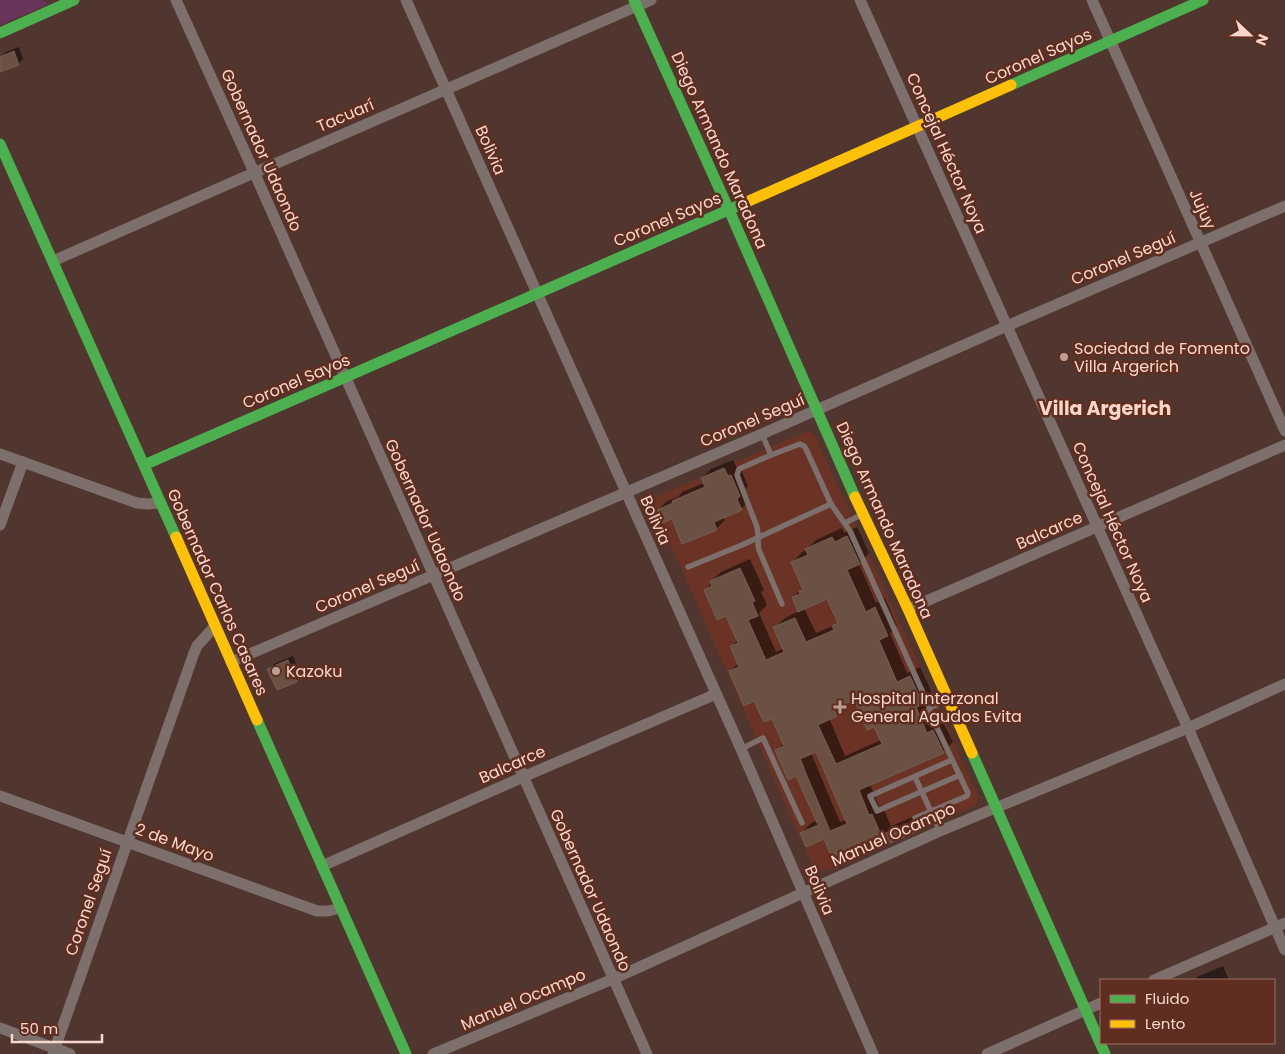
<svg xmlns="http://www.w3.org/2000/svg" width="1285" height="1054" viewBox="0 0 1285 1054" font-family="Poppins,sans-serif">
  <rect width="100%" height="100%" fill="#51362f"/>
  <!-- built -->
  <path fill="#6a3325" d="M808,431L815,435L979,798L975,806L824,871L813,867L654,507L657,496Z"/>
  <!-- green -->
  <path fill="#6a3359" d="M0,0H42L49,4L0,25Z"/>
  <!-- shadow -->
  <g fill="#0007" fill-rule="evenodd">
    <path d="M19,47L23,59L18,64L0,71V58L6,52Z"/>
    <path d="M733,460L737,468L740,467L748,486L745,489L750,500L741,509L724,517L725,520L716,529L672,517L658,510L667,501L678,497L682,492L704,483L702,478L711,469Z"/>
    <path d="M857,527L869,553L859,564L876,603L885,598L897,626L890,633L907,673L920,667L932,693L926,699L937,724L943,722L953,742L943,752L870,784L879,807L882,805L891,826L922,813L925,821L915,831L858,845L802,833L811,823L817,821L797,775L777,750L784,743L772,717L730,671L739,663L731,646L738,640L726,614L705,590L712,583L711,581L721,572L750,559L764,590L761,592L767,605L759,613L776,652L784,648L775,627L785,618L799,611L793,597L804,587L793,562L802,552L807,550V549L816,540L842,528L844,533ZM828,597L838,621L835,625L816,633L804,608ZM854,698L875,725L881,740L845,756L829,718L836,715L846,706L845,703ZM816,750L846,820L840,822L811,753ZM798,753L805,768H802Z"/>
    <path d="M293,656L301,676L296,681L269,669L274,664Z"/>
    <path d="M1223,966L1229,980H1194L1197,977Z"/>
  </g>
  <!-- building -->
  <g fill="#6a5143" stroke="#745e54" fill-rule="evenodd">
    <path d="M14,51L19,65L0,72V57Z"/>
    <path d="M724,468L728,476L731,475L740,496L737,499L742,510L714,522L717,530L682,544L672,519L662,523L657,510L673,503L672,501L705,487L701,478Z"/>
    <path d="M847,536L860,564L847,570L866,612L875,607L888,636L879,640L897,682L910,676L923,704L916,707L927,733L933,730L944,753L859,790L869,815L872,814L881,835L912,822L916,832L861,855L857,847L832,858L824,839L806,847L800,833L818,825L796,776L788,780L775,750L784,746L772,719L764,722L754,701L744,706L729,671L739,667L730,646L738,643L726,616L717,620L704,590L712,586L710,581L740,568L755,601L752,602L758,616L748,620L766,660L784,652L773,627L795,618L806,642L834,630L832,626L838,623L827,599L798,612L792,597L800,594L799,591L803,590L791,562L808,555L805,549L832,537L835,542ZM854,700L867,730L874,727L882,744L836,764L818,725L837,716L834,709ZM816,752L847,824L830,831L800,759Z"/>
    <path d="M288,660L297,682L277,690L267,669Z"/>
  </g>
  <g fill="none" stroke-linecap="round" stroke-linejoin="round">
    <!-- lane -->
    <g stroke="#7d6f6b" stroke-width="5.5">
      <path d="M762,434L771,455"/>
      <path d="M845,523L863,514"/>
      <path d="M688,567L742,545L831,504"/>
      <path d="M782,604L759,550C757,543 759,535 757,527L737,475L739,469L771,455L800,444L804,446L806,449L831,504L850,531L928,704L930,713L968,793L967,796L915,818"/>
      <path d="M929,708L947,700"/>
      <path d="M741,749L763,738L802,823"/>
      <path d="M952,760L870,796L877,811L960,775"/>
      <path d="M915,777L940,831"/>
    </g>
    <!-- street -->
    <g stroke="#7d6f6b" stroke-width="11">
      <path d="M176,0L254,172L647,1054"/>
      <path d="M406,0L741,749L873,1054"/>
      <path d="M860,0L1188,728L1285,950"/>
      <path d="M1092,0L1285,431"/>
      <path d="M53,261C252,173 452,87 651,0"/>
      <path d="M0,454L137,503L148,504L161,503"/>
      <path d="M0,525L23,462"/>
      <path d="M908,609L1285,445"/>
      <path d="M231,662L762,434L1007,326L1285,206"/>
      <path d="M0,796L317,911H328L341,908"/>
      <path d="M322,866L523,777L716,694"/>
      <path d="M1154,980L1285,923"/>
      <path d="M0,1028L70,1054"/>
      <path d="M53,1054L194,653L197,646L215,626"/>
      <path d="M433,1054L613,979L940,831L1188,728L1285,684"/>
      <path d="M987,1054L1101,1003"/>
    </g>
    <!-- fast -->
    <g stroke="#4caf50" stroke-width="11">
      <path d="M634,0L729,210L855,497"/>
      <path d="M0,33L74,0"/>
      <path d="M1011,85L1203,0"/>
      <path d="M0,144L176,537"/>
      <path d="M144,465L742,204"/>
      <path d="M257,720L406,1054"/>
      <path d="M972,753L1105,1054"/>
    </g>
    <!-- slow -->
    <g stroke="#ffc107" stroke-width="11">
      <path d="M742,204L1011,85"/>
      <path d="M855,497L908,609L972,753"/>
      <path d="M176,537L257,720"/>
    </g>
  </g>
  <!-- markers -->
  <g fill="#bd9e96" stroke="#602e20" stroke-width="2">
    <circle cx="1064" cy="357" r="5"/>
    <circle cx="276" cy="671" r="5"/>
    <path d="M837.5 699.5h5v5h5v5h-5v5h-5v-5h-5v-5h5z"/>
  </g>
  <g text-anchor="middle" stroke-width="5" stroke-linejoin="round" paint-order="stroke">
    <!-- street labels -->
    <g font-size="16" fill="#f7d6cd" stroke="#602e20">
      <text transform="translate(1038 56) rotate(-24)" y="6">Coronel Sayos</text>
      <text transform="translate(345 115) rotate(-23)" y="6">Tacuarí</text>
      <text transform="translate(262 150) rotate(66)" y="6">Gobernador Udaondo</text>
      <text transform="translate(491 150) rotate(66)" y="6">Bolivia</text>
      <text transform="translate(720 150) rotate(66)" y="6">Diego Armando Maradona</text>
      <text transform="translate(947 153) rotate(66)" y="6">Concejal Héctor Noya</text>
      <text transform="translate(1203 209) rotate(66)" y="6">Jujuy</text>
      <text transform="translate(667 219) rotate(-23)" y="6">Coronel Sayos</text>
      <text transform="translate(1123 258) rotate(-23)" y="6">Coronel Seguí</text>
      <text transform="translate(296 381) rotate(-23)" y="6">Coronel Sayos</text>
      <text transform="translate(752 420) rotate(-23)" y="6">Coronel Seguí</text>
      <text transform="translate(426 520) rotate(66)" y="6">Gobernador Udaondo</text>
      <text transform="translate(656 520) rotate(66)" y="6">Bolivia</text>
      <text transform="translate(885 520) rotate(66)" y="6">Diego Armando Maradona</text>
      <text transform="translate(1113 522) rotate(66)" y="6">Concejal Héctor Noya</text>
      <text transform="translate(1049 530) rotate(-24)" y="6">Balcarce</text>
      <text transform="translate(367 586) rotate(-23)" y="6">Coronel Seguí</text>
      <text transform="translate(218 592) rotate(66)" y="6">Gobernador Carlos Casares</text>
      <text transform="translate(512 764) rotate(-24)" y="6">Balcarce</text>
      <text transform="translate(893 834) rotate(-24)" y="6">Manuel Ocampo</text>
      <text transform="translate(175 842) rotate(20)" y="6">2 de Mayo</text>
      <text transform="translate(591 890) rotate(66)" y="6">Gobernador Udaondo</text>
      <text transform="translate(820 890) rotate(67)" y="6">Bolivia</text>
      <text transform="translate(88 902) rotate(-71)" y="6">Coronel Seguí</text>
      <text transform="translate(523 999) rotate(-23)" y="6">Manuel Ocampo</text>
    </g>
    <!-- poi labels -->
    <g font-size="16" fill="#f7d6cd" stroke="#602e20" text-anchor="start">
      <text x="1074" y="354">Sociedad de Fomento<tspan x="1074" dy="18">Villa Argerich</tspan></text>
      <text x="286" y="677">Kazoku</text>
      <text x="851" y="704">Hospital Interzonal<tspan x="851" dy="18">General Agudos Evita</tspan></text>
    </g>
    <!-- quarter labels -->
    <g font-size="19" font-weight="bold" fill="#fdd6cb" stroke="#602e20">
      <text x="1105" y="415">Villa Argerich</text>
    </g>
  </g>
  <!-- legend -->
  <rect x="1100" y="979" width="175" height="65" fill="#602e20" stroke="#9c7165"/>
  <rect x="1110" y="995" width="25" height="8" fill="#4caf50" stroke="#9c7165"/>
  <text x="1145" y="1004" font-size="15" fill="#f7d6cd">Fluido</text>
  <rect x="1110" y="1020" width="25" height="8" fill="#ffc107" stroke="#9c7165"/>
  <text x="1145" y="1029" font-size="15" fill="#f7d6cd">Lento</text>
  <!-- north arrow -->
  <g transform="translate(1250 35) rotate(112)" stroke="#602e20" stroke-width="4" paint-order="stroke">
  <path d="M0-4L9 19L0 12L-9 19Z" fill="#f7d6cd"/>
  <text y="-8" font-size="14" font-weight="bold" text-anchor="middle" fill="#f7d6cd">N</text>
  </g>
  <!-- scale -->
  <path d="M12 1034v8h90v-8" fill="none" stroke="#f7d6cd" stroke-width="2.5"/>
  <text x="20" y="1034" font-size="15" fill="#f7d6cd" stroke="#602e20" stroke-width="4" paint-order="stroke">50 m</text>
</svg>
